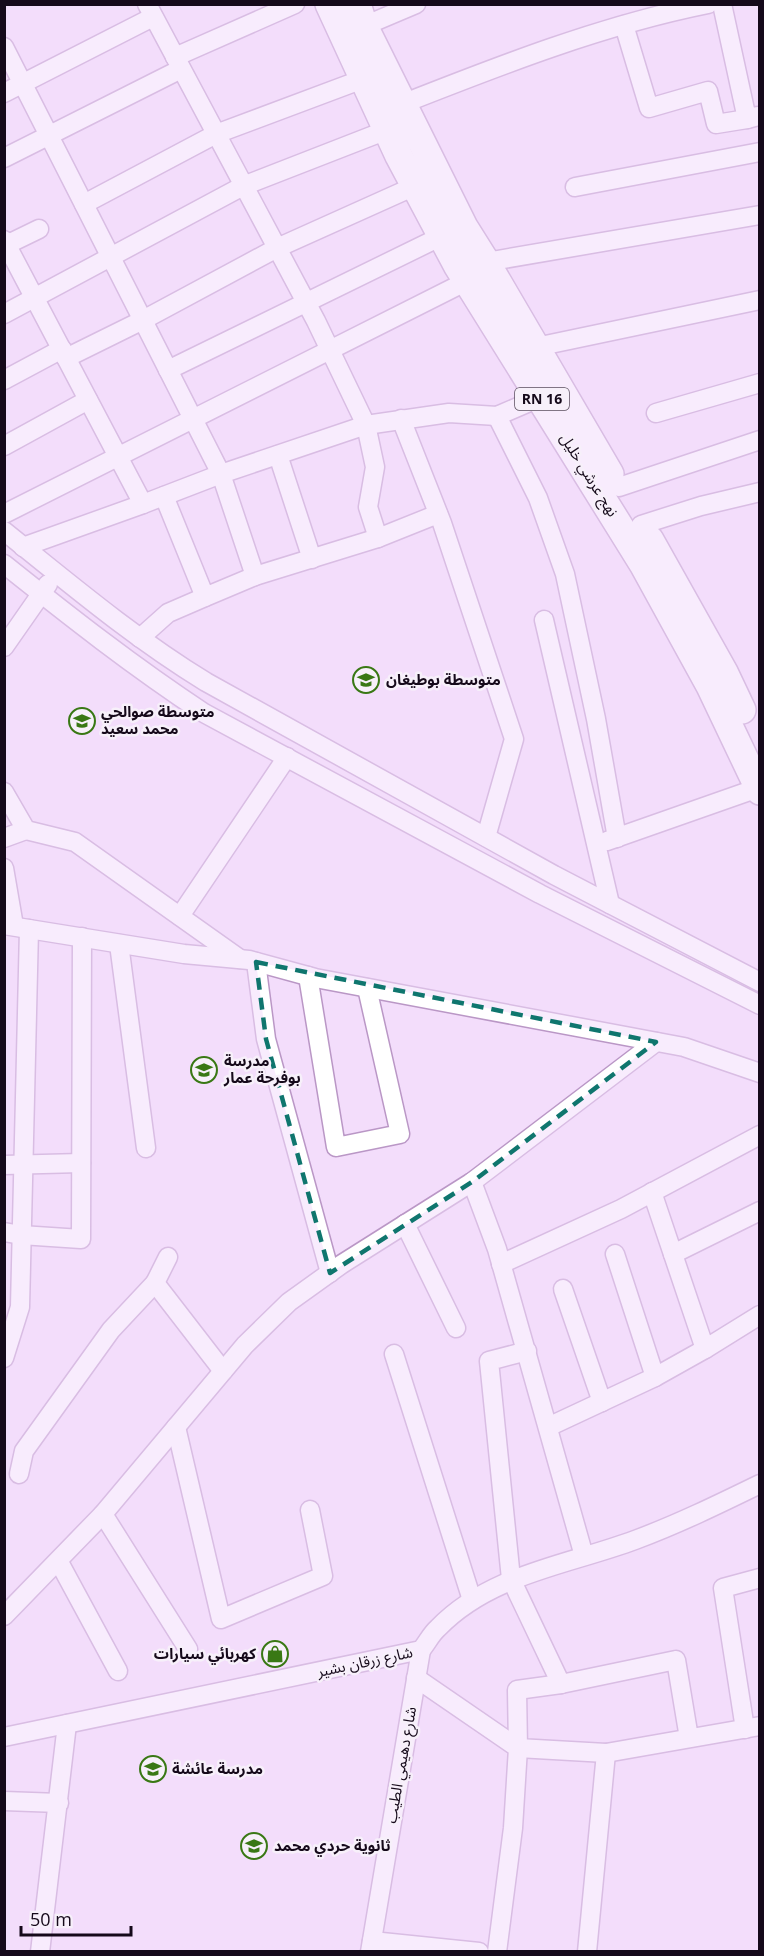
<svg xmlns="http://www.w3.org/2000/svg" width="764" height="1956" viewBox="0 0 764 1956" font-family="'Open Sans','Noto Sans Arabic',sans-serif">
  <rect width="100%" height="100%" fill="#f3ddfb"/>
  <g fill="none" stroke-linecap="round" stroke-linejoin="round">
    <defs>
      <g id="minor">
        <path d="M147,4L316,321L366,425L375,467L368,507L378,538"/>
        <path d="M722,4L747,119L758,116"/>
        <path d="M624,25L649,108L708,91L716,124L747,119"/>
        <path d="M364,26L416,4"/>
        <path d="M4,47L221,474L143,504"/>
        <path d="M175,57L295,4"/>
        <path d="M4,93L153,17"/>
        <path d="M402,104C501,65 603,25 708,4"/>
        <path d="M4,158L181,69"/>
        <path d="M575,187L760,152"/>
        <path d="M84,204L216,134L363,79"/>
        <path d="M4,240L143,504L23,547"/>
        <path d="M4,246L39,229"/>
        <path d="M486,262L760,215"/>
        <path d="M4,314L243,186L387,130"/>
        <path d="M536,347L760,300"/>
        <path d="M66,358L143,320L277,248L415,186"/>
        <path d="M168,370L442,236"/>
        <path d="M4,380L62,349"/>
        <path d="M656,413L760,383"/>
        <path d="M497,416L538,498L565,574L596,719L617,838"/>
        <path d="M401,419L442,523L514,739L486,837"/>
        <path d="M4,446L88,400"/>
        <path d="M278,455L312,559"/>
        <path d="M619,487L760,440"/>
        <path d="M164,496L205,597"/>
        <path d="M4,514L467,281"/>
        <path d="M641,525L701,506L760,492"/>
        <path d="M4,531C70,584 134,638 206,682L554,875L760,982"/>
        <path d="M4,564C69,616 134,667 204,713L540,894L760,1005"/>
        <path d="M255,576L221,474L366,425L449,413L497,416L541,397"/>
        <path d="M544,620L610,904"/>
        <path d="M140,638L168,613L205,597L255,576L378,538L438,514"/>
        <path d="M4,647L48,584"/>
        <path d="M4,792L26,830L75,842L240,959"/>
        <path d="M4,838L26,830"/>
        <path d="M607,841L758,788"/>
        <path d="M4,868L14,926"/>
        <path d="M180,916L287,757"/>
        <path d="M4,925L184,954L249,960L315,978L684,1047L760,1073"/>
        <path d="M119,944L146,1148"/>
        <path d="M256,962L266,1039L330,1273"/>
        <path d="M308,976L336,1147L400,1134L367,988"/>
        <path d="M4,1165L81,1163"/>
        <path d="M472,1182L497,1249L584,1556"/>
        <path d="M652,1192L705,1349"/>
        <path d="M405,1224L456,1328"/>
        <path d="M4,1232L21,1235L81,1239L82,937"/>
        <path d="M615,1254L655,1377"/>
        <path d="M673,1254L760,1211"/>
        <path d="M168,1257L155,1283L223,1371"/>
        <path d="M501,1264L621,1209L760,1135"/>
        <path d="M563,1289L602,1402"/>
        <path d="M527,1351L489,1361L511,1579L561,1684"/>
        <path d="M394,1354L472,1600"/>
        <path d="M4,1358L20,1307L29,929"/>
        <path d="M176,1427L221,1619L323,1576L310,1510"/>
        <path d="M548,1427L655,1377L705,1349L760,1315"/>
        <path d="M19,1474L24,1451L111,1330L155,1283"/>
        <path d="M103,1514L188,1649"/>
        <path d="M59,1562L118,1671"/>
        <path d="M4,1616L103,1514L245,1345L289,1302L342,1264L472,1182L656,1042"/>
        <path d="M416,1678L518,1748L513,1828L497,1952"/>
        <path d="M745,1729L723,1588L760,1578"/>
        <path d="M4,1737L421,1650C427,1643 431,1634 438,1628C490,1574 568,1565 635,1540C678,1524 719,1504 760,1484"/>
        <path d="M689,1738L676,1660L561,1684L517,1690L518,1748L606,1753L760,1726"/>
        <path d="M4,1801L59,1803"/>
        <path d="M372,1941L479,1952"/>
        <path d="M40,1952L67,1724"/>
        <path d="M370,1952L421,1650"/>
        <path d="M587,1952L606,1753"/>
      </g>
      <g id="highway">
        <path d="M329,4L399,156L457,265L643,564L710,686L760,791"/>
        <path d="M357,4L364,26L464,227L486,262L610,474"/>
        <path d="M650,540L724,672L742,710"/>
      </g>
    </defs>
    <!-- minor casing -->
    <use href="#minor" stroke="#ba97c6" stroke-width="21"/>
    <!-- highway casing -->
    <use href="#highway" stroke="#ba97c6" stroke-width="30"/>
    <!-- minor -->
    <use href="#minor" stroke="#fff" stroke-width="18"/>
    <!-- highway -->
    <use href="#highway" stroke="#fff" stroke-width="27"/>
  </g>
  <!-- marked area -->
  <path d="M0 0H764V1956H0ZM256,962L656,1042L472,1182L330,1273L266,1039Z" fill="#f3ddfb" fill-opacity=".55" fill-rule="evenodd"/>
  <path fill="none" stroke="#0f766e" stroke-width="4.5" stroke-dasharray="12 8" stroke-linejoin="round" d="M256,962L656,1042L472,1182L330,1273L266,1039Z"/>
  <!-- icons -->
  <defs>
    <symbol id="school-ring" viewBox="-11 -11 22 22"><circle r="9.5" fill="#f7f0fa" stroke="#397814" stroke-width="1.5"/><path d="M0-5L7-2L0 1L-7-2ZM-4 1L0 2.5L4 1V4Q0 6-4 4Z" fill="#397814"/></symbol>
    <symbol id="shop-ring" viewBox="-11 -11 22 22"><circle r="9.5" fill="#f7f0fa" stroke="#397814" stroke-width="1.5"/><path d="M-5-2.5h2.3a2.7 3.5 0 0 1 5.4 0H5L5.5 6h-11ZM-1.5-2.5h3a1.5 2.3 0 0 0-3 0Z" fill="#397814"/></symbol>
  </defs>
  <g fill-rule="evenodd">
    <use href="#school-ring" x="351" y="665" width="30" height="30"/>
    <use href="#school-ring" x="67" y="706" width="30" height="30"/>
    <use href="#school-ring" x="189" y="1055" width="30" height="30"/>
    <use href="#shop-ring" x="260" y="1639" width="30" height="30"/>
    <use href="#school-ring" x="138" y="1754" width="30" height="30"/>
    <use href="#school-ring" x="239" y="1831" width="30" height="30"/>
  </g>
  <g text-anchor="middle" stroke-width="5" stroke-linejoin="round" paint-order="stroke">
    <!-- shield labels -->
    <rect fill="#f7f0fa" stroke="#594e5d" stroke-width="1.5" x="515" y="388" width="54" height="22" rx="4.5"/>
    <g font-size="14" font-weight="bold" fill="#15091a">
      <text x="542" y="404">RN 16</text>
    </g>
    <!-- street labels -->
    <g font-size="15" fill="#15091a" stroke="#f7f0fa">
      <text transform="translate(589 475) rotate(58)" y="5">نهج عرشي خليل</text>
      <text transform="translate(365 1662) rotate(-12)" y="5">شارع زرقان بشير</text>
      <text transform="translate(401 1765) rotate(-80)" y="5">شارع دهيمي الطيب</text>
    </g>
    <!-- poi labels -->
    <g font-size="15" font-weight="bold" fill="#15091a" stroke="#f7f0fa" text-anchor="start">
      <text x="386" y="685">متوسطة بوطيغان</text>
      <text x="101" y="717">متوسطة صوالحي<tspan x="101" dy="17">محمد سعيد</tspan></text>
      <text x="224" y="1066">مدرسة<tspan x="224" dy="17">بوفرحة عمار</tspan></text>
      <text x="256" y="1659" text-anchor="end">كهربائي سيارات</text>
      <text x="172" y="1774">مدرسة عائشة</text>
      <text x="274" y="1851">ثانوية حردي محمد</text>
    </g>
  </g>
  <!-- border -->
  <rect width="764" height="1956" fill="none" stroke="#15091a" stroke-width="12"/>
  <!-- scale -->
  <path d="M21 1926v9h110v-9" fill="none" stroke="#15091a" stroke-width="3"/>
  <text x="30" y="1926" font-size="18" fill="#15091a" stroke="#f7f0fa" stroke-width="4.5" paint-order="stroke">50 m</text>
</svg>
